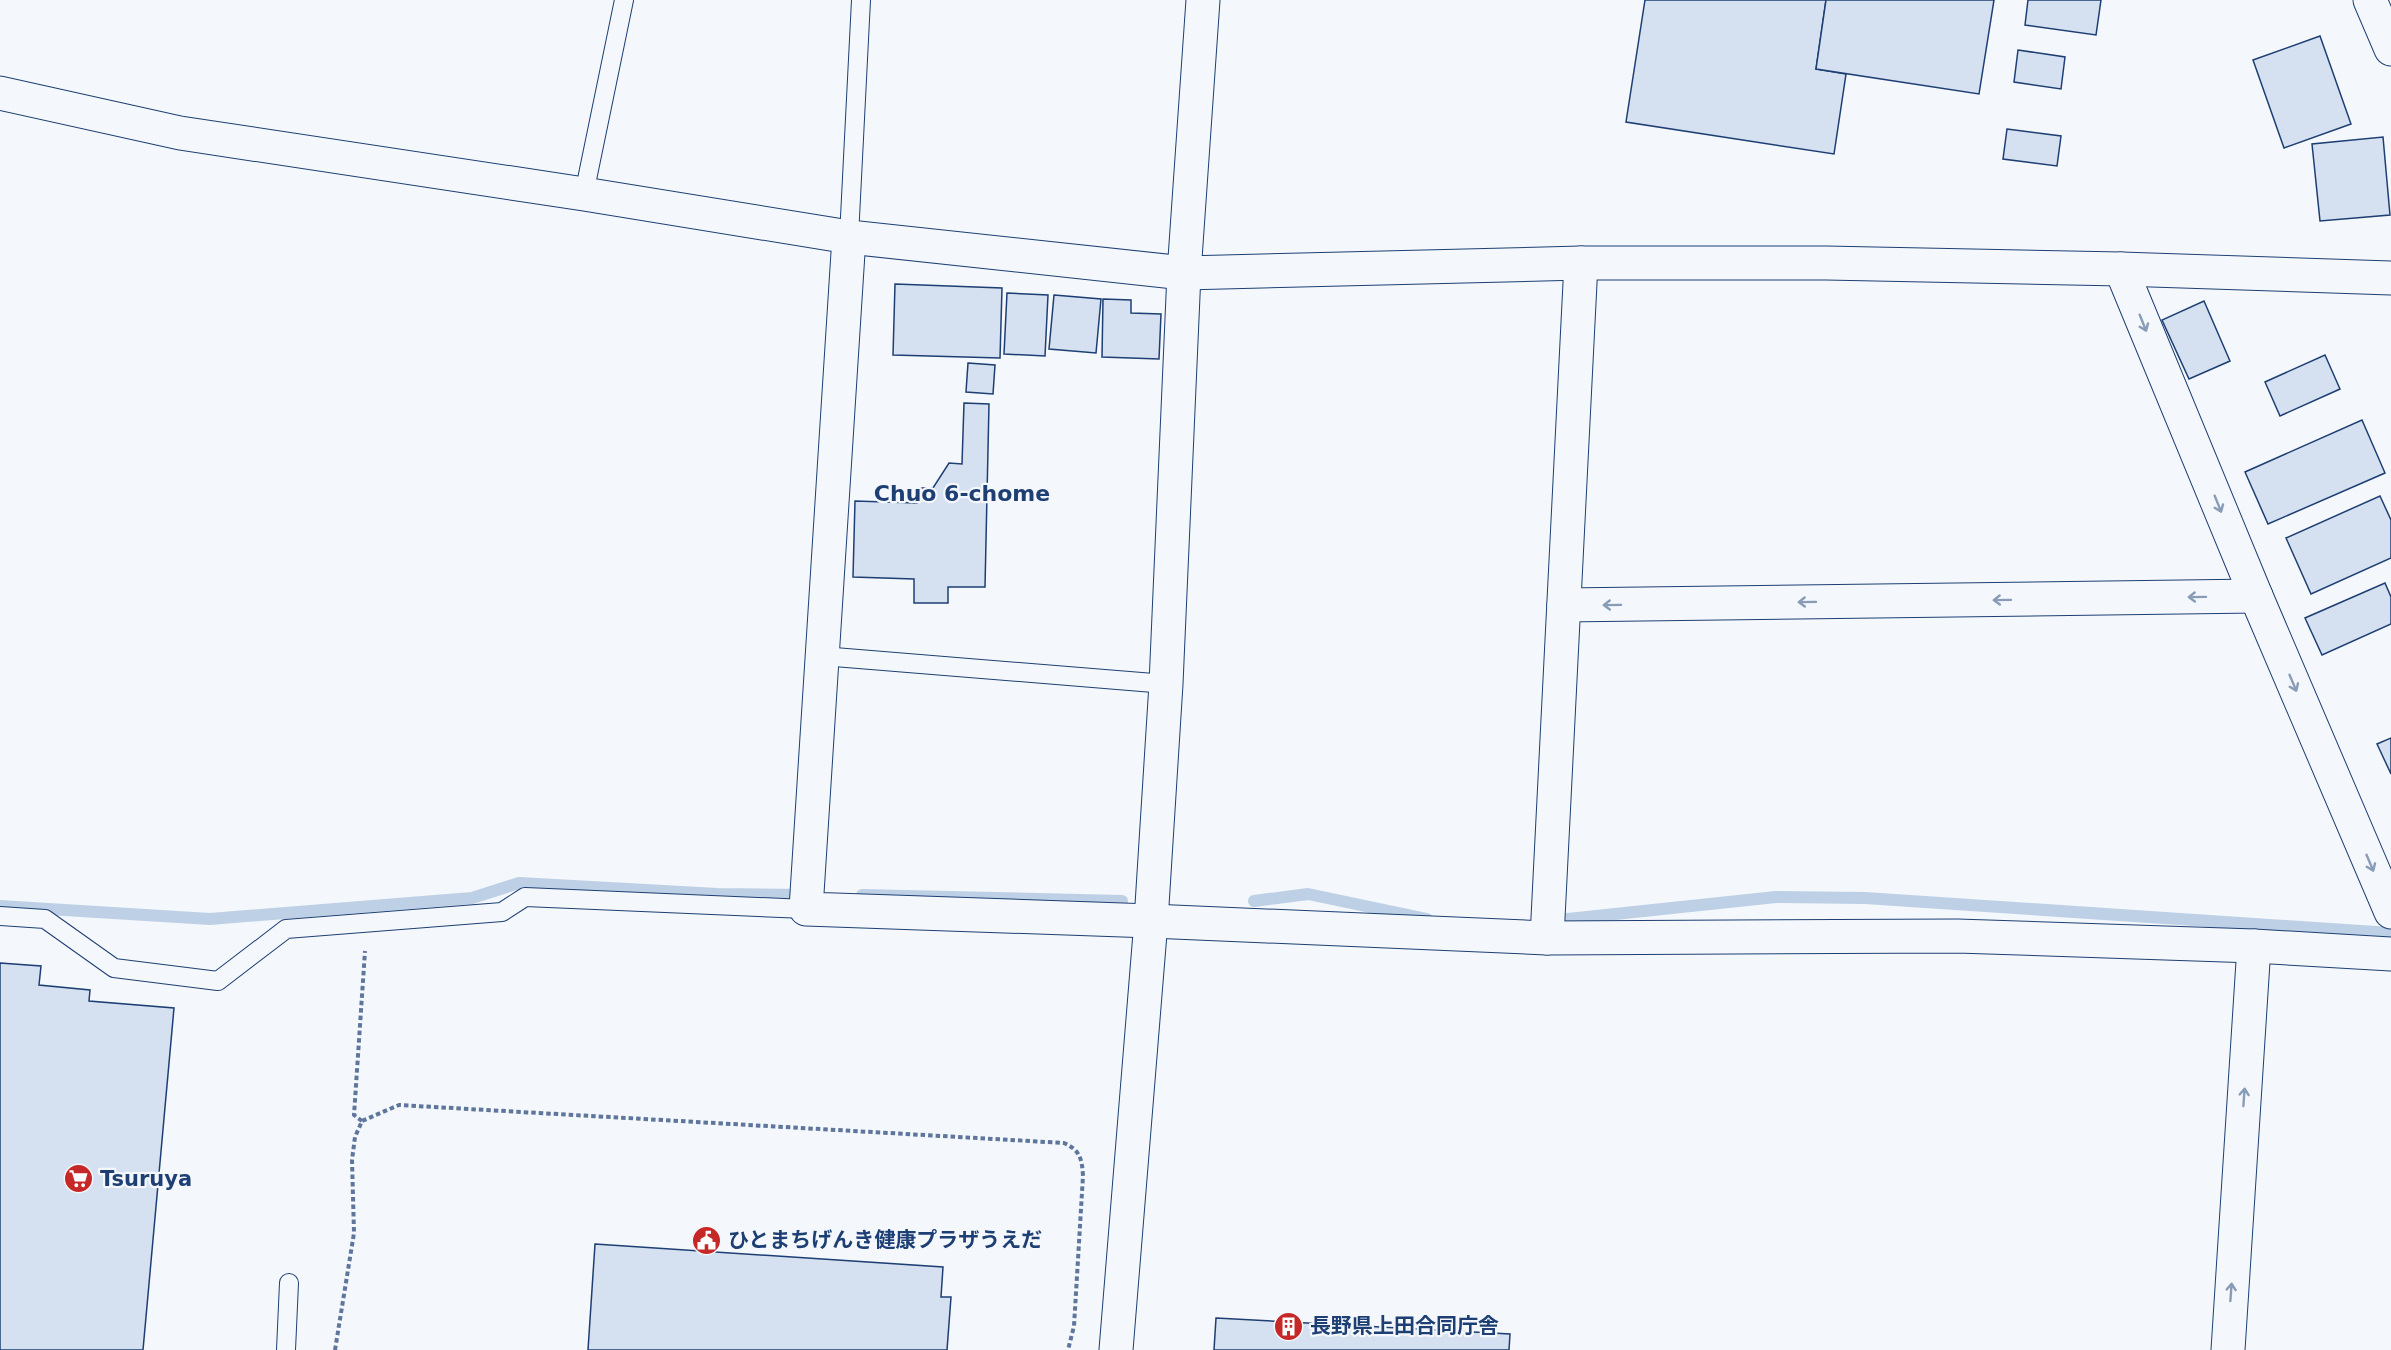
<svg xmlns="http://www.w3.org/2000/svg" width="2391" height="1350" viewBox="0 0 2391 1350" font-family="'DejaVu Sans','Noto Sans JP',sans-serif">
  <rect width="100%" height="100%" fill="#f4f7fb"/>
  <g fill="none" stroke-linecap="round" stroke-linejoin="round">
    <!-- stream -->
    <g stroke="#bed0e5" stroke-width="12">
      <path d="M862,895L1122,901"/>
      <path d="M1254,901L1308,894L1427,919"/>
      <path d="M0,906L210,919L472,898L519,883L717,894L806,895"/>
      <path d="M1549,921L1776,897L1865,898L2391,933"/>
    </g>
  </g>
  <!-- building -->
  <g fill="#d5e0f0" stroke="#1d3f73" stroke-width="1.5">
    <path d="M1645,0H1826L1816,69L1846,74L1834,154L1626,122Z"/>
    <path d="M1826,0H1994L1979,94L1816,69Z"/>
    <path d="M2028,0H2101L2096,35L2025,25Z"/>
    <path d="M2320,36L2351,124L2284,148L2253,60Z"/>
    <path d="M2018,50L2065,57L2061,89L2014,82Z"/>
    <path d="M2007,129L2061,136L2057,166L2003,159Z"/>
    <path d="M2383,137L2390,215L2320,221L2312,144Z"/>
    <path d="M895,284L1002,288L1000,358L893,355Z"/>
    <path d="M1007,293L1048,295L1045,356L1004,354Z"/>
    <path d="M1054,295L1101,299L1096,353L1049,349Z"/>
    <path d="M1103,299L1131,300V313L1161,314L1159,359L1102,357Z"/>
    <path d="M2204,301L2230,361L2189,379L2162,320Z"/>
    <path d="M2325,355L2340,389L2280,416L2265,382Z"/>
    <path d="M968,363L995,365L993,394L966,392Z"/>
    <path d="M964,403L989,404L985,587H948V603H914V579L853,577L855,501L917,503V488H933L949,463L962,464Z"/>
    <path d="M2362,420L2385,473L2268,524L2245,472Z"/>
    <path d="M2380,496L2391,520V558L2311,594L2286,538Z"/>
    <path d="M2385,583L2391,597V624L2322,655L2305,618Z"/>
    <path d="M2391,738V774L2377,744Z"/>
    <path d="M0,963L41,966L39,985L90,990L89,1001L174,1008L143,1350H0Z"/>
    <path d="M595,1244L943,1267L941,1297H951L947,1350H588Z"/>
    <path d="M1216,1318L1510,1334L1509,1350H1214Z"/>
  </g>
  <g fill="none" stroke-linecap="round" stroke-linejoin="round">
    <defs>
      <g id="service">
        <path d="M584,194L624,0"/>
        <path d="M849,237L861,0"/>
        <path d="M822,656L1166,684"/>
        <path d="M0,916L45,919L114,968L218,981L286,929L502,912L525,897L806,909"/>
        <path d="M286,1350L289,1283"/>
      </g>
      <g id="minor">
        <path d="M0,93L180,133L584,194L849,237L1184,273L1581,263H1826L2121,269L2391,278"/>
        <path d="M849,237L806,909L1151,921L1547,938L1957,936L2254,946L2391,954"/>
        <path d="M2121,269L2256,596L2391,912"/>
        <path d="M1564,605L2256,596"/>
        <path d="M1547,938L1581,263"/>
        <path d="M1116,1350L1151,921L1166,684L1184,273L1203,0"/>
        <path d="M2228,1350L2254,946"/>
      </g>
      <path id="trunk" d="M2370,0L2391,49"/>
    </defs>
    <!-- service casing -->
    <use href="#service" stroke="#1d3f73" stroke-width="20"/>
    <!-- minor casing -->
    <use href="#minor" stroke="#1d3f73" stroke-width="35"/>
    <!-- trunk casing -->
    <use href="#trunk" stroke="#1d3f73" stroke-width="35"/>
    <!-- path -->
    <g stroke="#5e769c" stroke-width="4" stroke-dasharray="4.5 3" stroke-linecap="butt">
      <path d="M362,1121L354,1115L365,951"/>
      <path d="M335,1350L354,1233L352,1160L355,1137L362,1121L399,1105L1064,1143C1080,1150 1082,1159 1083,1176L1074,1326L1068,1350"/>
    </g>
    <!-- service -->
    <use href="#service" stroke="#f4f7fb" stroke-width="18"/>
    <!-- minor -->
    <use href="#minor" stroke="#f4f7fb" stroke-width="33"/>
    <!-- trunk -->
    <use href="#trunk" stroke="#f4f7fb" stroke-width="33"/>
  </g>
  <!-- one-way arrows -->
  <defs><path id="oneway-shaft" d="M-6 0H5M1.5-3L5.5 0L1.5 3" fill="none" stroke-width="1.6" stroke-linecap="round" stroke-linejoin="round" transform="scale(1.5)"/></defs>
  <g stroke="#889bb7">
    <use href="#oneway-shaft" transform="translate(2143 323) rotate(68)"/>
    <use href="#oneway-shaft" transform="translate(2218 504) rotate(68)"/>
    <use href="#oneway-shaft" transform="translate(2197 597) rotate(179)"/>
    <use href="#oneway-shaft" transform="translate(2002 600) rotate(179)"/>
    <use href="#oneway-shaft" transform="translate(1807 602) rotate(179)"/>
    <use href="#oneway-shaft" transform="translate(1612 605) rotate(179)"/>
    <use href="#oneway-shaft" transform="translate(2293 683) rotate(67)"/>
    <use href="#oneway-shaft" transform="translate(2370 863) rotate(67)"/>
    <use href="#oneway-shaft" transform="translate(2244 1097) rotate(-86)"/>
    <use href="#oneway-shaft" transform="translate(2231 1292) rotate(-86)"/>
  </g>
  <!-- icons -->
  <defs>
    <symbol id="supermarket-disc" viewBox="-11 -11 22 22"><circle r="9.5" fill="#c62828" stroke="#f4f7fb"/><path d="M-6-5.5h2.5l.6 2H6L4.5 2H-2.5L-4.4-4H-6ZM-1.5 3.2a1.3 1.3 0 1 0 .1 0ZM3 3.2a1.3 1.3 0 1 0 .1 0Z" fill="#fff"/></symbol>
    <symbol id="civic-disc" viewBox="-11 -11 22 22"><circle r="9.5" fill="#c62828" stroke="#f4f7fb"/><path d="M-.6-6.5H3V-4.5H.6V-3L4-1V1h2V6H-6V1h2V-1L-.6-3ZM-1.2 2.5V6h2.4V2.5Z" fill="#fff"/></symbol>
    <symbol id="building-disc" viewBox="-11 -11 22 22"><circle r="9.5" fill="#c62828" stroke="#f4f7fb"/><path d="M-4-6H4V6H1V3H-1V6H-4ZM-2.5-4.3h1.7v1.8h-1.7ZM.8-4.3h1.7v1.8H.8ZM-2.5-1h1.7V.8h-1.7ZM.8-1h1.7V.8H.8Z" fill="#fff"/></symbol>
  </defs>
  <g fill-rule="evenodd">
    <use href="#supermarket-disc" x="62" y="1162" width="33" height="33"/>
    <use href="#civic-disc" x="690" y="1224" width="33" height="33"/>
    <use href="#building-disc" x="1272" y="1310" width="33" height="33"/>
  </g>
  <g text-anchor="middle" stroke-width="4.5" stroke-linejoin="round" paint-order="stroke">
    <!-- poi labels -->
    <g font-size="21" font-weight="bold" fill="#1d3f73" stroke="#f4f7fb" text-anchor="start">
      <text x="100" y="1186">Tsuruya</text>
      <text x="728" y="1247">ひとまちげんき健康プラザうえだ</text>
      <text x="1310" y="1333">長野県上田合同庁舎</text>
    </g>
    <!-- neighbourhood labels -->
    <g font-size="22" font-weight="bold" fill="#1d3f73" stroke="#f4f7fb">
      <text x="962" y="501">Chuo 6-chome</text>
    </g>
  </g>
</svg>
